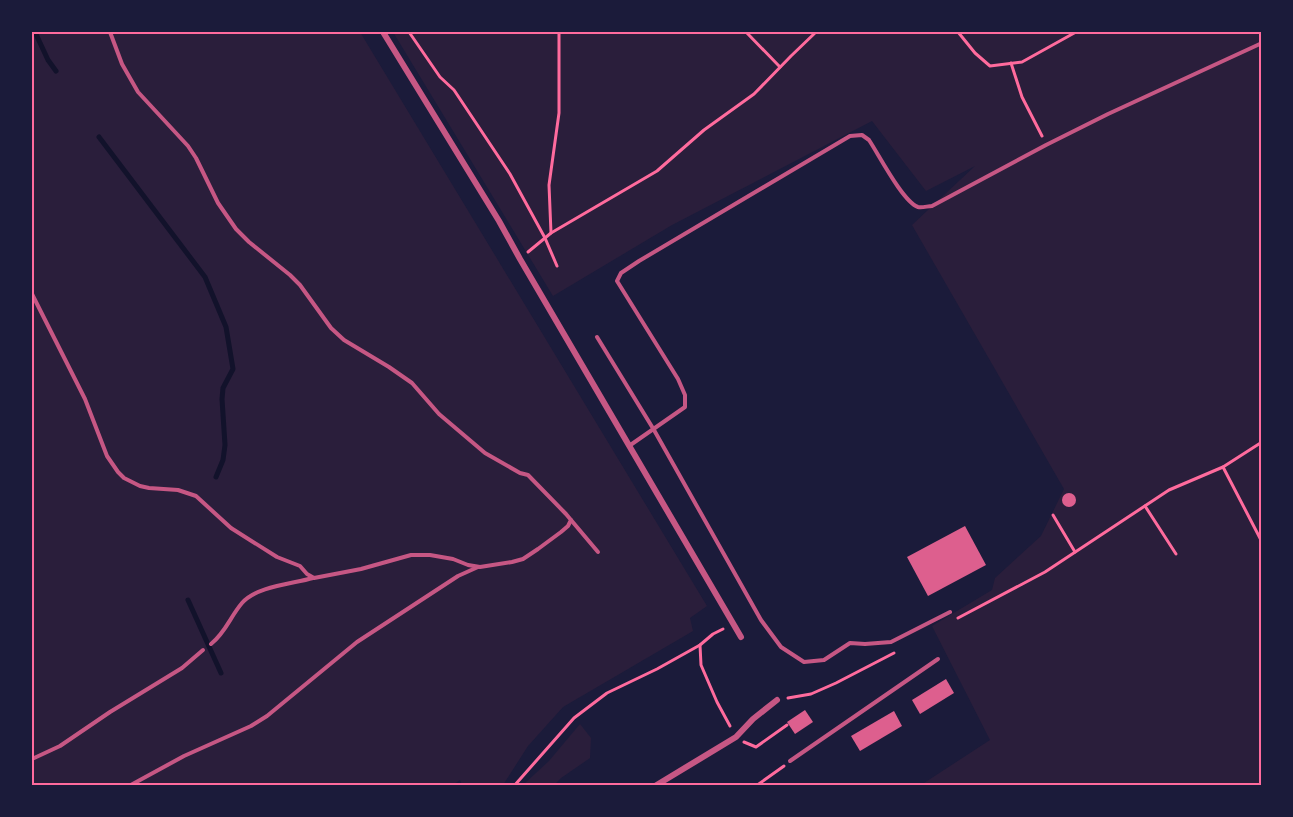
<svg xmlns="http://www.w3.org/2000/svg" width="1293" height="817" viewBox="0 0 1293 817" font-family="Raleway,sans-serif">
  <rect width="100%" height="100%" fill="#1b1b3a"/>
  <!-- green -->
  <g fill="#2a1e3b">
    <path d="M32,32H360L707,606L690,618L693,631L563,707L528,746L503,785H462L460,780L451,786L32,785Z"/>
    <path d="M393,32H1261V785H921L990,740L932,626L992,590L995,578L1041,536L1064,489L912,225L975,166L926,191L872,121L672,225L553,296Z"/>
    <path d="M580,724L591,738L590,758L561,778L554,785H523L549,761Z"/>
  </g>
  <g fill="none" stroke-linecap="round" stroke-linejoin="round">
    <!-- stream -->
    <g stroke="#12122b" stroke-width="5">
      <path d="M35,32L48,60L56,71"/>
      <path d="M99,137L205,277L226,327L233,369L223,388L222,399L225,445L223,460L216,477"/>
      <path d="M188,600L221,673"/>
    </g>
  </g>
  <!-- building -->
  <g fill="#dd5f8e">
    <circle cx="1069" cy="500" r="7"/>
    <path d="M965,526L986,565L928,596L907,557Z"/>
    <path d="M946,679L954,693L920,714L912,700Z"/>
    <path d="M805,710L813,722L795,734L787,722Z"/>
    <path d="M894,711L902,726L860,751L851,736Z"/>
  </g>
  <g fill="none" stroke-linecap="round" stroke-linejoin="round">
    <!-- path -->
    <g stroke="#ff6b9d" stroke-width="3">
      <path d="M409,32L440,77L454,90L510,174L545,238L557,266"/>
      <path d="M746,32L780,67"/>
      <path d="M958,32L975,53L990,66L1022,62L1076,32"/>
      <path d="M1011,63L1022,97L1042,136"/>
      <path d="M551,233L657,171L704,130L754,94L791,56L816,32"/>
      <path d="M528,252L551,233L549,185L559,113V32"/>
      <path d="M1223,467L1262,542"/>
      <path d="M1145,506L1176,554"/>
      <path d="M1053,515L1075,552"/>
      <path d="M958,618L1045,572L1169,490L1223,467L1262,442"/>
      <path d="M723,629L713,634L700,645L701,665L717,702L730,726"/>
      <path d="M788,698L811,694L836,683L894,653"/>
      <path d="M744,742L756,747L787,725"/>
      <path d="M514,786L574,718L607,693L657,669L700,645"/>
      <path d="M756,786L784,766"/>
    </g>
    <!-- service -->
    <g stroke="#c65784" stroke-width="4">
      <path d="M32,294L85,399L107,456L118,472L124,478L140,486L149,488L178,490L196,496L231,528L277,557L300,566L307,574L314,578L361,569L411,555H430L453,559L468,565L480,567L512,562L523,559L538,549L561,532L568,526L571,520L566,514L528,475L520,473L485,453L439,414L412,383L389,367L344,340L331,328L300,285L290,275L249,242L236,229L218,203L196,158L188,146L138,92L122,64L110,32"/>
      <path d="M597,337L654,430L761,620L781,647L804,662L824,660L850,643L865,644L891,642L950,612"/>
      <path d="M629,446L685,407V395L678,379L617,281L621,273L639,261L850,136L862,135L869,140C879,155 903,202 918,207C922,208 928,206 932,206L1046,145L1108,114L1262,43"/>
      <path d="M571,520L598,552"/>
      <path d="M211,644C226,632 230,617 242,603C257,586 292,584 313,578"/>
      <path d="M32,759L60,746L110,712L182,668L203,650"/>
      <path d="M790,761L938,659"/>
      <path d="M129,786L184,756L251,726L267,716L357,642L458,576L478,567"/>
    </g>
    <!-- minor -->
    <g stroke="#c65784" stroke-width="6">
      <path d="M383,32L499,221L520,259L741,637"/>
      <path d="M655,786L736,737L753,719L777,700"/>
    </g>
  </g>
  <!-- border -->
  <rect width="1293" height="817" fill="none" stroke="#1b1b3a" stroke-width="66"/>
  <rect x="33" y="33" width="1227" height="751" fill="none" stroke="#ff6b9d" stroke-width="2"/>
</svg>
